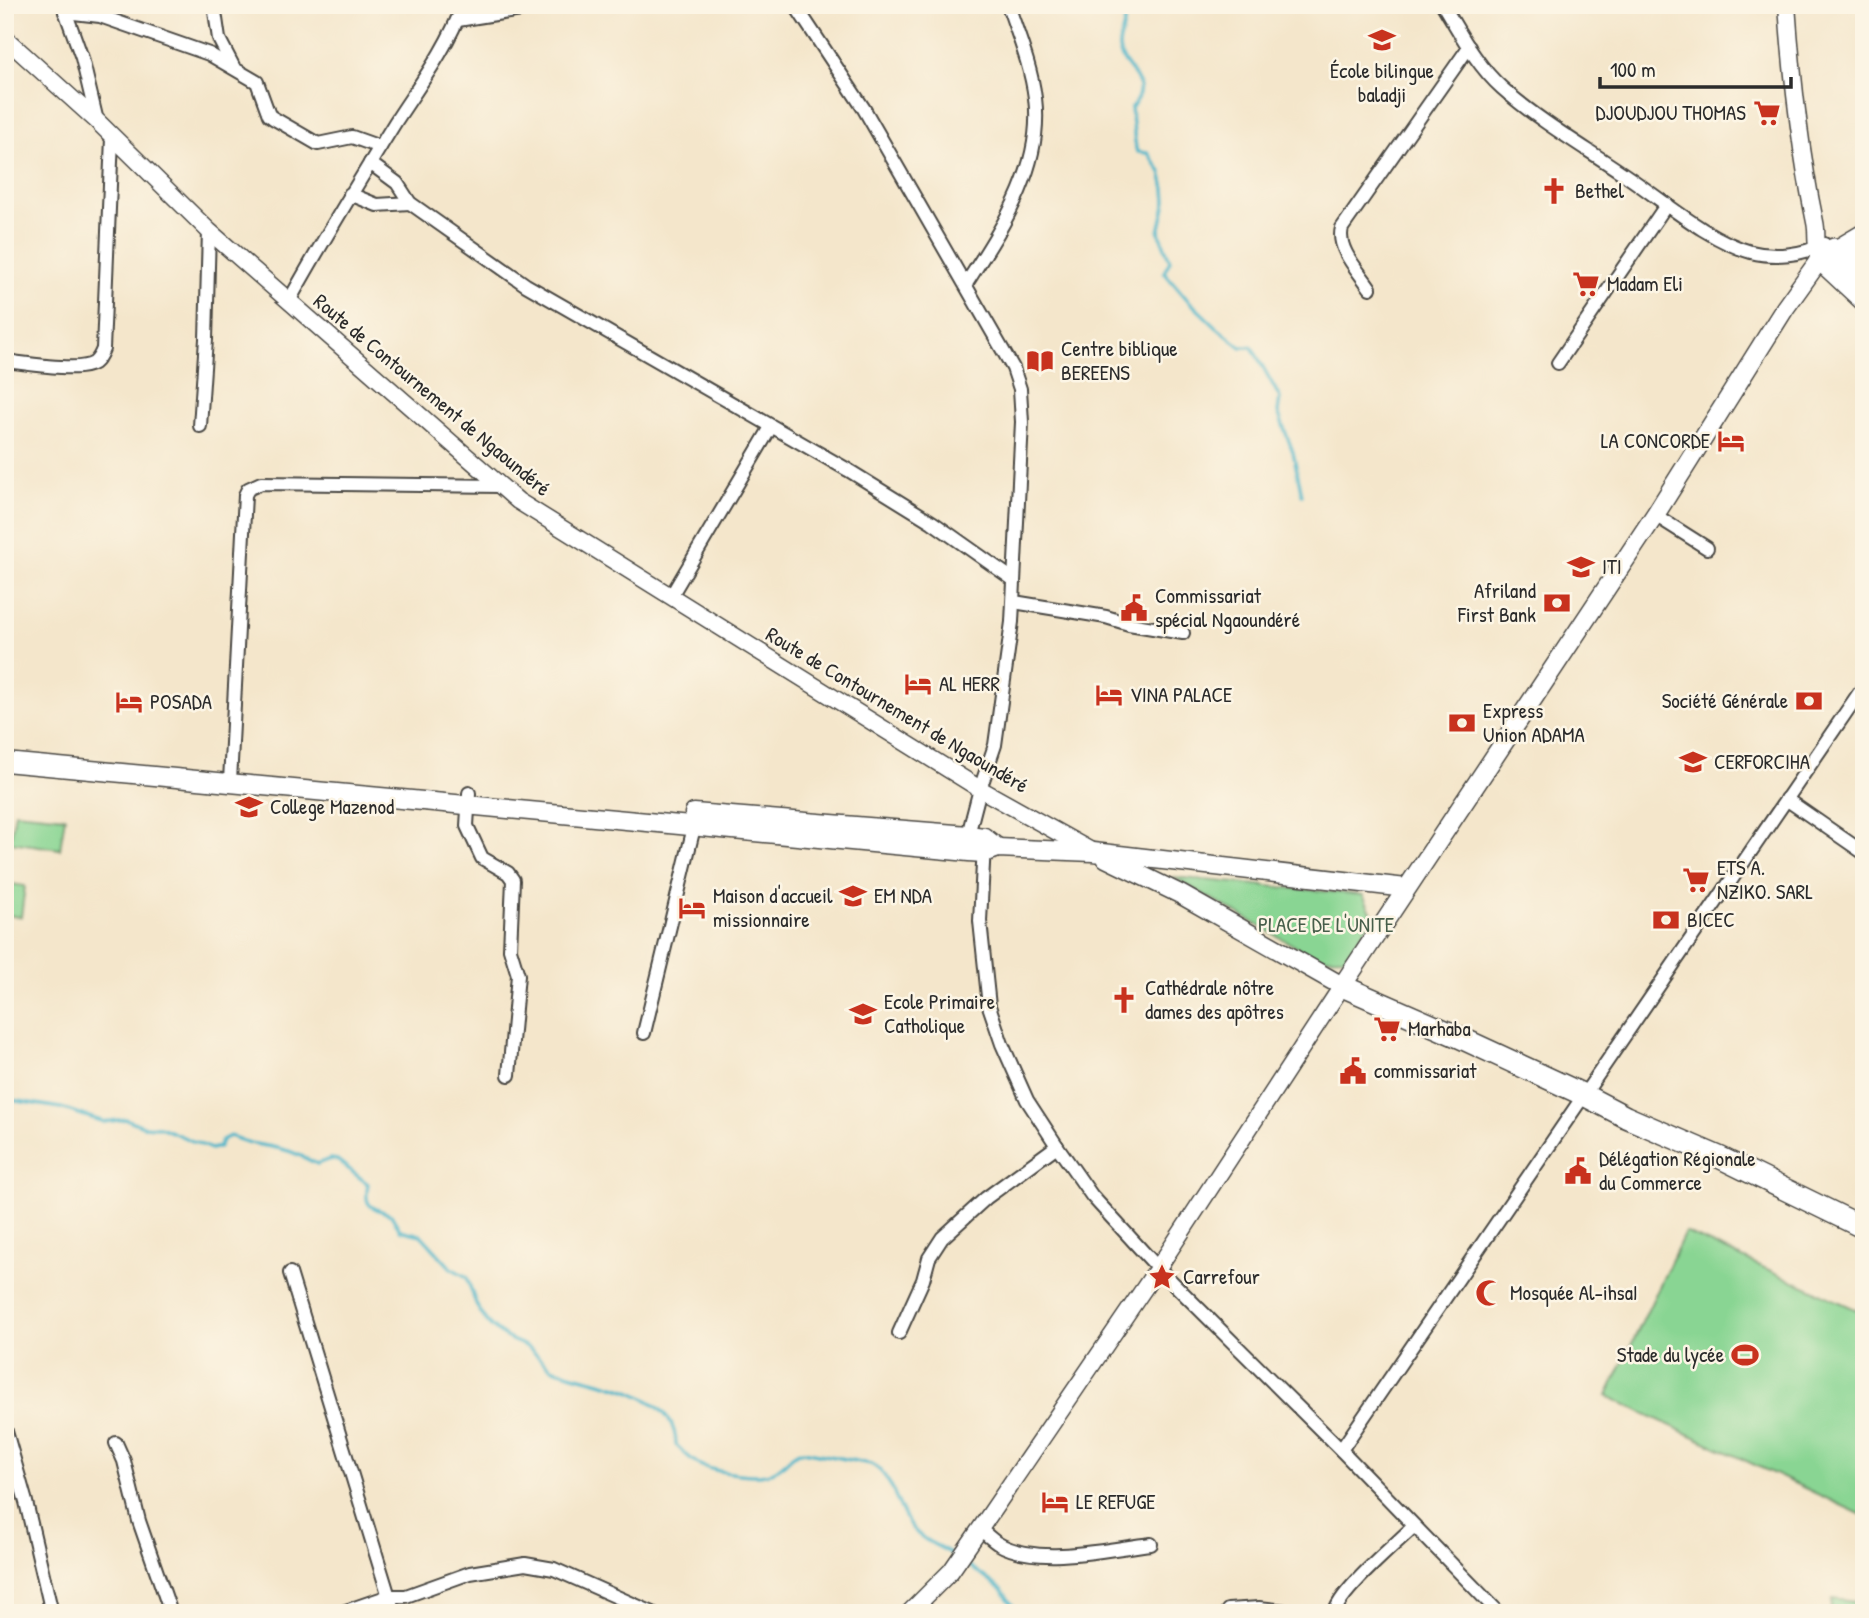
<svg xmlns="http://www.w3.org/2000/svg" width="1869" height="1618" viewBox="0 0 1869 1618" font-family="'Patrick Hand',sans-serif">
  <rect width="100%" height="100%" fill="#fcf5e5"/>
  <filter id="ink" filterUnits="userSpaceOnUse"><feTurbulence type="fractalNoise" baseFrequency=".0143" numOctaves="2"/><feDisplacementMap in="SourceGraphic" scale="14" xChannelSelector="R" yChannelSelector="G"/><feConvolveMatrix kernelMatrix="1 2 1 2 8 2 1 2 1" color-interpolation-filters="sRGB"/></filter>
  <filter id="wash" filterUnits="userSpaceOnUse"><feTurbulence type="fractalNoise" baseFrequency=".00686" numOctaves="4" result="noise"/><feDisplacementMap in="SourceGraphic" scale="28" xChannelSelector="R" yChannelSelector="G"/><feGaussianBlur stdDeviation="1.57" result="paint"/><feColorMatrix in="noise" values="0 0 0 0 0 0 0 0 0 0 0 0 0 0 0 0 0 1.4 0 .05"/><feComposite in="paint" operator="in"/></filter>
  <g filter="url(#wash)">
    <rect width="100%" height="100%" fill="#f4e6cb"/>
    <!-- green -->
    <g fill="#89d593" stroke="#5a805f" stroke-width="2">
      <path d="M15,812L65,817L60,849L10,842Z"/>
      <path d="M1173,877L1363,895L1373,916L1348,957L1316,958Z"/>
      <path d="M5,883L25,886L21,917L5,915Z"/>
      <path d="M1685,1232L1864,1313V1516L1607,1396Z"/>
      <path d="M1832,1599L1864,1603V1613H1830Z"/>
    </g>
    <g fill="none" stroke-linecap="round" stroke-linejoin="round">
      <!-- stream -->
      <g stroke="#4cb5c9" stroke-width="3.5">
        <path d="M1122,5C1122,9 1124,12 1125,16C1126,27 1118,37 1119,49C1121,69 1155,80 1131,108L1136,149L1138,152L1148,153L1161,172L1165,189L1166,201L1159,232L1170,261L1164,272L1187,299L1216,327L1241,347H1252L1280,398L1278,412L1293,452L1302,495"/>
        <path d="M5,1099L61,1108L104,1122L126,1119L143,1126L160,1127L211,1149L219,1147L222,1140L230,1136C251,1146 264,1144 285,1150C297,1153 307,1159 317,1164L331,1159L337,1160L368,1184C363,1210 373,1206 391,1215L400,1230L421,1235L451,1268L467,1277C475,1304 480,1322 506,1337C514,1342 523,1344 530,1349C538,1355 545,1365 554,1369C594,1384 676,1389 676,1445C683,1452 693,1462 702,1466C717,1472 758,1479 772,1472C785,1467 790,1453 803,1451L871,1464C895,1477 896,1510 913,1529C925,1543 941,1546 955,1556"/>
        <path d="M964,1562L1002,1590L1018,1613"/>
      </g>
    </g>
  </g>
  <g filter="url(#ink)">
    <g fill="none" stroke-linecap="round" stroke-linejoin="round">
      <defs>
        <g id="minor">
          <path d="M214,5L219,39L233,66"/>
          <path d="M795,5L864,109L1013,368L1020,389L1022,422L1012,622L995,745L980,789L968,835"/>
          <path d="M1443,5C1460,33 1477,66 1502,88C1540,122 1586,148 1628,177C1665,202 1708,240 1751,252C1774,258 1803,255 1824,244"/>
          <path d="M5,6L6,5"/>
          <path d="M64,8L82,58L97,121"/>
          <path d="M65,12L100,16L209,54L257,82L269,115L273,118L318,144L352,137L380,147"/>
          <path d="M458,20L553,5"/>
          <path d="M370,163L397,183L410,203L526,285L848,470L932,522L1014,580"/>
          <path d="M350,194L377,205L410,203"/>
          <path d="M966,284C1001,229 1044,167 1035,98C1031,66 1018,35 1008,5"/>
          <path d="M1370,288C1359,271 1336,249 1342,228L1469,47"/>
          <path d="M289,301C323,240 359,181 396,121C420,84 448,47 463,5"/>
          <path d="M5,361C24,363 80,373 94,363C99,359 101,354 103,349L112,138"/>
          <path d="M1558,363L1667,204"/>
          <path d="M200,426L206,339L209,231"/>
          <path d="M1655,515L1707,548"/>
          <path d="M671,596L771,427"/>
          <path d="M1014,602L1106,617L1129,624L1183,633"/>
          <path d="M230,781L245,495L248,489L261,483L501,486"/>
          <path d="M469,793L467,826L482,858L508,873L513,880L510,949L518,975L509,1075"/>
          <path d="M1786,799L1864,853"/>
          <path d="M984,845L980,921L989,1006L1002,1044L1027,1100L1057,1146L1092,1196L1158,1268L1341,1450L1499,1613"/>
          <path d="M644,1033L696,819"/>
          <path d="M290,1273L394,1613"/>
          <path d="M899,1333L923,1280L929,1258L942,1238L986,1198L1057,1146"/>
          <path d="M5,1428L26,1502L52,1613"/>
          <path d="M116,1443L124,1461L139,1521L171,1613"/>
          <path d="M1341,1450L1864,686"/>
          <path d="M980,1529C986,1534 991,1539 997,1543C1037,1567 1106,1549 1151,1544"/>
          <path d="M920,1604L930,1613"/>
          <path d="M1228,1610L1259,1608L1303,1613"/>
          <path d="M340,1613L389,1596H406L470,1573L525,1564L554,1569L653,1613"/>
          <path d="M1335,1613C1337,1593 1398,1542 1414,1526"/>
        </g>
        <g id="tertiary">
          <path d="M1787,5C1792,77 1800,151 1815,222C1818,235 1814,246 1820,259"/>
          <path d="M5,38L97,121L209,231L518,501L980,789L1093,852"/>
          <path d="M909,1613L951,1571L980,1529L1158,1268L1342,986"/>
        </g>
        <g id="secondary">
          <path d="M1839,268L1864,253"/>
          <path d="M5,762L969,852L984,853L998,848L1093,852L1406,888"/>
          <path d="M694,813L968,835L984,837L998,848"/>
          <path d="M1106,858L1180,894L1342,986L1655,515L1785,308L1820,259L1864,233"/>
        </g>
        <g id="primary">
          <path d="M1834,249L1864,274"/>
          <path d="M1820,259L1864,300"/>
          <path d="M1342,986L1461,1038L1584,1095L1626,1117L1721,1158L1864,1228"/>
        </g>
      </defs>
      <!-- minor casing -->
      <use href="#minor" stroke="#494743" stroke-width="16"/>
      <!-- tertiary casing -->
      <use href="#tertiary" stroke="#494743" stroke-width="19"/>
      <!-- secondary casing -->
      <use href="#secondary" stroke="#494743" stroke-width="21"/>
      <!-- primary casing -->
      <use href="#primary" stroke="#494743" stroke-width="24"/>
      <!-- minor -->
      <use href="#minor" stroke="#fff" stroke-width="12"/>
      <!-- tertiary -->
      <use href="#tertiary" stroke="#fff" stroke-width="16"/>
      <!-- secondary -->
      <use href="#secondary" stroke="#fff" stroke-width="18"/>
      <!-- primary -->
      <use href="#primary" stroke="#fff" stroke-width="21"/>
    </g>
  </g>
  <!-- icons -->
  <defs>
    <symbol id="school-bare" viewBox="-9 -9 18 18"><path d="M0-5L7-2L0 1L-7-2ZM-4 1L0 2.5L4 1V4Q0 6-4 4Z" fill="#c8321e" stroke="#fcf5e5" stroke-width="2.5" paint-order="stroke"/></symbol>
    <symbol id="supermarket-bare" viewBox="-9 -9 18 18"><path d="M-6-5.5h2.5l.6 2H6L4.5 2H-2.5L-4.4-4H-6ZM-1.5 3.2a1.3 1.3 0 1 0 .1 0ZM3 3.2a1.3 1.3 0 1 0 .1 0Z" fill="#c8321e" stroke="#fcf5e5" stroke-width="2.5" paint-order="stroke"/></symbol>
    <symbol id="church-bare" viewBox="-9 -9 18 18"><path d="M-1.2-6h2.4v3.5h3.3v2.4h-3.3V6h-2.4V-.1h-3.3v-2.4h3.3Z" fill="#c8321e" stroke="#fcf5e5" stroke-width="2.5" paint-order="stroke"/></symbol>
    <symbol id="library-bare" viewBox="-9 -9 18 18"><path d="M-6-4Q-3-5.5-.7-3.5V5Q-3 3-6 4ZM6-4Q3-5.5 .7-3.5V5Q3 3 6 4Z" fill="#c8321e" stroke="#fcf5e5" stroke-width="2.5" paint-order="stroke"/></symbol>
    <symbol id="hotel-bare" viewBox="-9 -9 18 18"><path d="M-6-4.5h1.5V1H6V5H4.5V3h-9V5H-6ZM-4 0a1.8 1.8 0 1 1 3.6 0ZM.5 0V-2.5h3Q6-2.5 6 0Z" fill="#c8321e" stroke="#fcf5e5" stroke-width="2.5" paint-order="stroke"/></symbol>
    <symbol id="university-bare" viewBox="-9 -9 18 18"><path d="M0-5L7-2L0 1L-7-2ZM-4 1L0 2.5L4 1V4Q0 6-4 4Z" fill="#c8321e" stroke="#fcf5e5" stroke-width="2.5" paint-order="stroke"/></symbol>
    <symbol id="bank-bare" viewBox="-9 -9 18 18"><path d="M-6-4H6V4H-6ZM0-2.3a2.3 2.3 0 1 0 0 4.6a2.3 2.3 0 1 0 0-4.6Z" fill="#c8321e" stroke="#fcf5e5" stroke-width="2.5" paint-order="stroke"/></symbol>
    <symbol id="civic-bare" viewBox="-9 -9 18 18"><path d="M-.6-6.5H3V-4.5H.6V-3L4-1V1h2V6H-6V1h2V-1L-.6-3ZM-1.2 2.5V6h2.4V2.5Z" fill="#c8321e" stroke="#fcf5e5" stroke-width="2.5" paint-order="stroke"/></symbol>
    <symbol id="sight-bare" viewBox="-9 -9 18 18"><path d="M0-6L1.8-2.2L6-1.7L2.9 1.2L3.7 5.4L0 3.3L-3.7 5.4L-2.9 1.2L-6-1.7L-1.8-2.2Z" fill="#c8321e" stroke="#fcf5e5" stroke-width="2.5" paint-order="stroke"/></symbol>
    <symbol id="mosque-bare" viewBox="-9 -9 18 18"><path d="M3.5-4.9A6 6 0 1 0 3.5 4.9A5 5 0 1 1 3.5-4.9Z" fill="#c8321e" stroke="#fcf5e5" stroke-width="2.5" paint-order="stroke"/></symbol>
    <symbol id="stadium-bare" viewBox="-9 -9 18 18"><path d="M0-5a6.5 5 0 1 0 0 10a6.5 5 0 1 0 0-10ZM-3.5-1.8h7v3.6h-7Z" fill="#c8321e" stroke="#fcf5e5" stroke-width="2.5" paint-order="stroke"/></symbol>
  </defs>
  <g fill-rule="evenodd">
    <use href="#school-bare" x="1363" y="21" width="38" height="38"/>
    <use href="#supermarket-bare" x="1748" y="94" width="38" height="38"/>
    <use href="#church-bare" x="1535" y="172" width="38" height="38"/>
    <use href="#supermarket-bare" x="1567" y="265" width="38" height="38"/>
    <use href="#library-bare" x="1021" y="342" width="38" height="38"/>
    <use href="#hotel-bare" x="1712" y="422" width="38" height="38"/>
    <use href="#university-bare" x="1562" y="548" width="38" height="38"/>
    <use href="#bank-bare" x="1538" y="584" width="38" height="38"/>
    <use href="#civic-bare" x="1115" y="589" width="38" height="38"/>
    <use href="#hotel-bare" x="899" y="665" width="38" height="38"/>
    <use href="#hotel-bare" x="1090" y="676" width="38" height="38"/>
    <use href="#bank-bare" x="1790" y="682" width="38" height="38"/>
    <use href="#hotel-bare" x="110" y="683" width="38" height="38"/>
    <use href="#bank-bare" x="1443" y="704" width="38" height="38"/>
    <use href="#university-bare" x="1674" y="743" width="38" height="38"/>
    <use href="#school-bare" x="230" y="788" width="38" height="38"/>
    <use href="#supermarket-bare" x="1677" y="861" width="38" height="38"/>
    <use href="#school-bare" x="834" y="877" width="38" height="38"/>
    <use href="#hotel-bare" x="673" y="889" width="38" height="38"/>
    <use href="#bank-bare" x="1647" y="901" width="38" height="38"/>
    <use href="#church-bare" x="1105" y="981" width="38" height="38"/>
    <use href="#school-bare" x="844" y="995" width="38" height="38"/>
    <use href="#supermarket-bare" x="1368" y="1010" width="38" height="38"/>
    <use href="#civic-bare" x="1334" y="1052" width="38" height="38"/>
    <use href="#civic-bare" x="1559" y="1152" width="38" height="38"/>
    <use href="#sight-bare" x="1143" y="1258" width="38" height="38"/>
    <use href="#mosque-bare" x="1470" y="1274" width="38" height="38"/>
    <use href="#stadium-bare" x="1726" y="1336" width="38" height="38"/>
    <use href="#hotel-bare" x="1036" y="1483" width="38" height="38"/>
  </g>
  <g text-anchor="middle" stroke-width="5" stroke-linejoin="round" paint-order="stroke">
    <!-- poi labels -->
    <g font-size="21" fill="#2b2b2b" stroke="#fcf5e5" text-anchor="start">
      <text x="1382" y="78" text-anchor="middle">École bilingue<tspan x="1382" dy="24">baladji</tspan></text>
      <text x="1746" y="120" text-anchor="end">DJOUDJOU THOMAS</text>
      <text x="1575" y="198">Bethel</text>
      <text x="1607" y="291">Madam Eli</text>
      <text x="1061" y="356">Centre biblique<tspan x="1061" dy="24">BEREENS</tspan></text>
      <text x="1710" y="448" text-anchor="end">LA CONCORDE</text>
      <text x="1602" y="574">ITI</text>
      <text x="1536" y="598" text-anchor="end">Afriland<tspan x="1536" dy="24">First Bank</tspan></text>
      <text x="1155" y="603">Commissariat<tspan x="1155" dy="24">spécial Ngaoundéré</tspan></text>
      <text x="939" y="691">AL HERR</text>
      <text x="1130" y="702">VINA PALACE</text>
      <text x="1788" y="708" text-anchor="end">Société Générale</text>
      <text x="150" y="709">POSADA</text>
      <text x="1483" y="718">Express<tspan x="1483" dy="24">Union ADAMA</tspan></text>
      <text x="1714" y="769">CERFORCIHA</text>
      <text x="270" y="814">College Mazenod</text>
      <text x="1717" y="875">ETS A.<tspan x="1717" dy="24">NZIKO. SARL</tspan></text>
      <text x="713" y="903">Maison d'accueil<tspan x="713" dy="24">missionnaire</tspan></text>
      <text x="874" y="903">EM NDA</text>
      <text x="1687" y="927">BICEC</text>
      <text x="1145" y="995">Cathédrale nôtre<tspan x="1145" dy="24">dames des apôtres</tspan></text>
      <text x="884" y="1009">Ecole Primaire<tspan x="884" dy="24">Catholique</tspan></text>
      <text x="1408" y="1036">Marhaba</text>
      <text x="1374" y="1078">commissariat</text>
      <text x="1599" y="1166">Délégation Régionale<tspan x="1599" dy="24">du Commerce</tspan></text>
      <text x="1183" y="1284">Carrefour</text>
      <text x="1510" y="1300">Mosquée Al-ihsaI</text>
      <text x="1724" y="1362" text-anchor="end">Stade du lycée</text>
      <text x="1076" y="1509">LE REFUGE</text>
    </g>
    <!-- street labels -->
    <g font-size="21" fill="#2b2b2b" stroke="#fcf5e5">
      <text transform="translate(432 395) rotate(40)" y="7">Route de Contournement de Ngaoundéré</text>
      <text transform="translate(897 710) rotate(31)" y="7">Route de Contournement de Ngaoundéré</text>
    </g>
    <!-- park labels -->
    <g font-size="21" fill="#475e4a" stroke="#fcf5e5">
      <text x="1326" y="932">PLACE DE L'UNITE</text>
    </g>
  </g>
  <!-- margin -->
  <rect width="1869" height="1618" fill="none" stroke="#fcf5e5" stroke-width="28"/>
  <!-- scale -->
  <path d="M1600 77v10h191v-10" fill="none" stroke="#2b2b2b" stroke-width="3.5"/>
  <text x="1610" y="77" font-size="21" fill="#2b2b2b" stroke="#fcf5e5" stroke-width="5" paint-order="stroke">100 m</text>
</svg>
